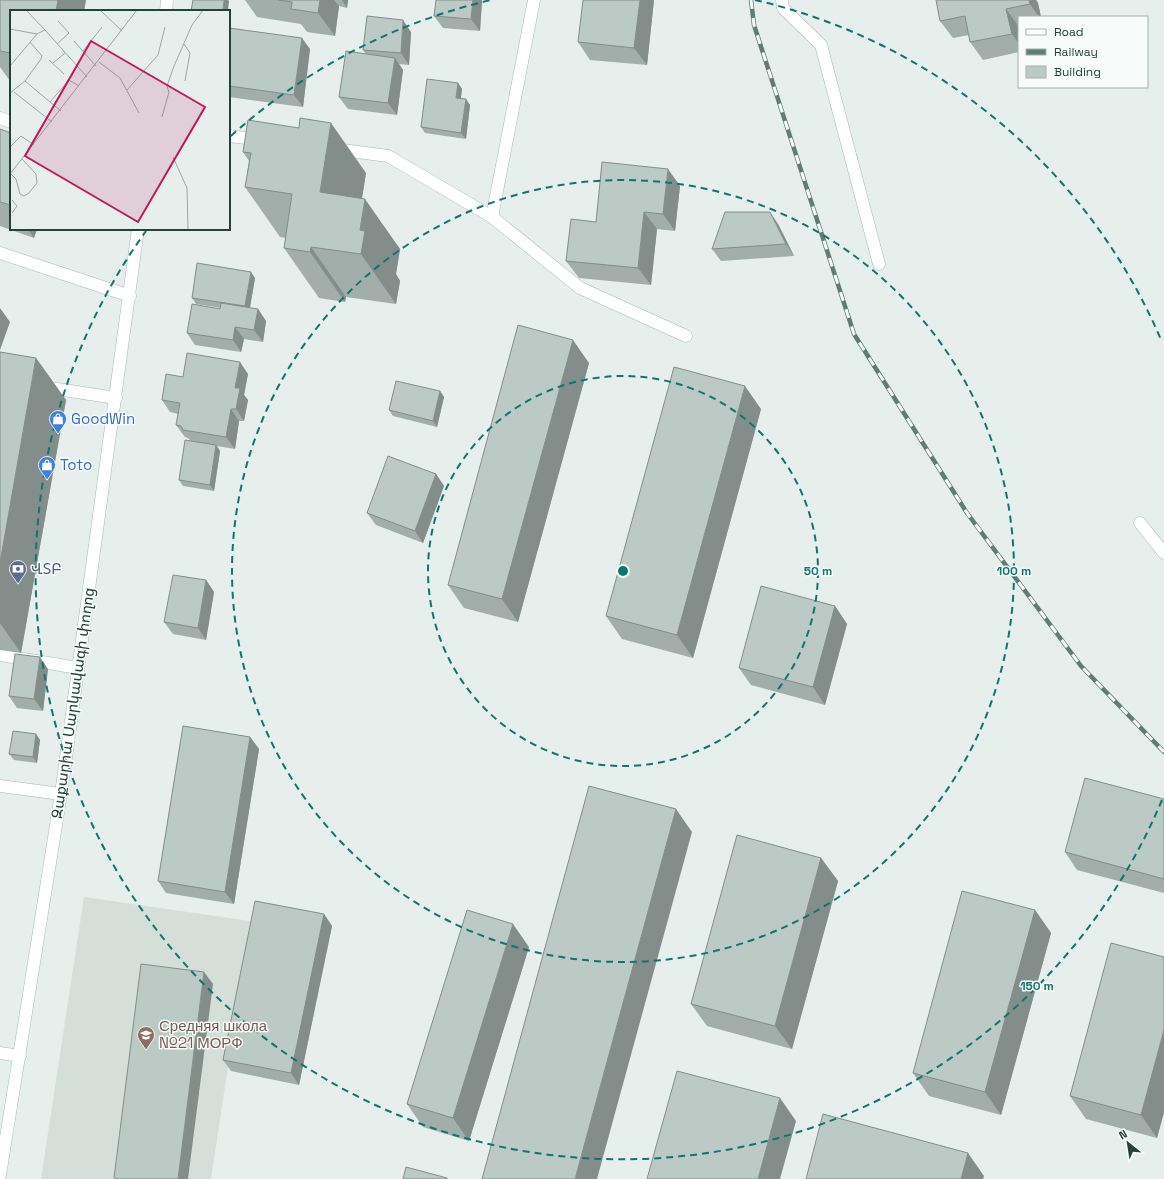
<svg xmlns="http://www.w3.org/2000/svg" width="1164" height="1179" viewBox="0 0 1164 1179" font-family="'Space Grotesk','Noto Sans Armenian',sans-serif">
  <rect width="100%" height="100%" fill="#e6efeb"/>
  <!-- built -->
  <path fill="#d4dfda" d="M84,897L250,921L211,1179H41Z"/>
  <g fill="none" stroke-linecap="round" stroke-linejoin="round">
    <defs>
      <g id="lane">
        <path d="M0,118L11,122"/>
        <path d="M44,387L116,398"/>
        <path d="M1140,523L1164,553"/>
        <path d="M0,655L78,668"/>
        <path d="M0,786L61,794"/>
        <path d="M0,1053L20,1056"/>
      </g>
      <g id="street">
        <path d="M782,0L783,8L821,45L879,264"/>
        <path d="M229,136L262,140"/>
        <path d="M335,149L388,156L492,217L580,288L686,336"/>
        <path d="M492,217L534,0"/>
        <path d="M0,253L130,296"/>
      </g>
      <g id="secondary">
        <path d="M166,11L167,0"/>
        <path d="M0,1175L61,794L138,229"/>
      </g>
    </defs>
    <!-- lane casing -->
    <use href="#lane" stroke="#a8b8b2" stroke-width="13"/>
    <!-- street casing -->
    <use href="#street" stroke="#a8b8b2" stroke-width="13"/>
    <!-- secondary casing -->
    <use href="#secondary" stroke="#a4bbb3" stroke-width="13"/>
    <!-- lane -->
    <use href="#lane" stroke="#fff" stroke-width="12"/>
    <!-- street -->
    <use href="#street" stroke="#fff" stroke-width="12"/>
    <!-- secondary -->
    <use href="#secondary" stroke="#fff" stroke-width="12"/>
    <defs>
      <path id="rail" d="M751,0L754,25L854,334L967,513L1081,666L1164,752"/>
    </defs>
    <!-- rail casing -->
    <use href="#rail" stroke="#5f7d75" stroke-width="4.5"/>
    <!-- rail -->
    <use href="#rail" stroke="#f7fbf9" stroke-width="3" stroke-dasharray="9" stroke-linecap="butt"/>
  </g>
  <!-- wall -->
  <g fill="#a1aea9">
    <path d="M0,0H86L84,11H11V81H10L0,67Z"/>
    <path d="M245,0H348L347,8L339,6L335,36L307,32L301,24L257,17Z"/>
    <path d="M436,0H482L480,31L443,28L434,16Z"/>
    <path d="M654,0L647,65L590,60L578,42Z"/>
    <path d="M936,0H1036L1038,3L1041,17H1019V52L983,60L970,42L969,35L953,38L940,21Z"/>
    <path d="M229,28L310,49L303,107L229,97Z"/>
    <path d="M411,32L409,65L399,64L403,70L397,115L348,109L339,97L366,54L363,50Z"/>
    <path d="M458,83L462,89L461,98L470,105L466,139L425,133L421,127Z"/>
    <path d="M248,120L366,173L362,198L400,249L396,274L400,281L396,304L346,297L345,302L319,298L284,248L286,238L280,237L245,187L249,161L243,152Z"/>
    <path d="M0,129L11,133V229H37L34,238L0,226Z"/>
    <path d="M680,186L675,231L657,229L651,285L579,278L566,261L596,222Z"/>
    <path d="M778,224L794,256L721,261L712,249Z"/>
    <path d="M255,278L250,308L258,309L266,321L263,342L244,339L241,352L195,345L187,333L220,309L221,308L196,304L192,298Z"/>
    <path d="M0,352L36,358L66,400L21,653L0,650Z"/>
    <path d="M589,363L518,622L464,608L448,585Z"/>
    <path d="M248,374L244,395L248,400L244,421H239L235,449L217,446L220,451L214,491L183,486L179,480L191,441L188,438L185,437L176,425L178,414L170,412L162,400L183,377Z"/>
    <path d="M440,391L444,397L437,427L393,416L389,410Z"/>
    <path d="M761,409L693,658L622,639L606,616Z"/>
    <path d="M436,474L444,486L423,543L376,525L367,513Z"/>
    <path d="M206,580L214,592L206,640L173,634L164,622Z"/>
    <path d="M835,606L847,624L825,705L751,685L739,668Z"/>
    <path d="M48,669L43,711L17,708L9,696Z"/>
    <path d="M36,734L40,740L37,763L14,760L9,754Z"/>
    <path d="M250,737L259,749L234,904L166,893L158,881Z"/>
    <path d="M1164,799V893L1077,870L1065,852Z"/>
    <path d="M821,858L838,881L792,1049L707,1026L691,1004Z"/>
    <path d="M1035,910L1051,933L1001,1115L929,1096L913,1073Z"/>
    <path d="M324,914L332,926L299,1085L231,1071L223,1060Z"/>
    <path d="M529,947L469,1141L423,1127L407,1104Z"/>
    <path d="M1164,957V1112L1157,1138L1086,1119L1070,1096Z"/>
  </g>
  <!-- shaded-wall -->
  <g fill="#838d89">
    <path d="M58,0H86L84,11H56Z"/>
    <path d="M224,0H228L229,1L228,11H223Z"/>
    <path d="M320,0H334L339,6L335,36L318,13Z"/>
    <path d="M342,0H348L347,8Z"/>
    <path d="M473,0H482L480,31L471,19Z"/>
    <path d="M640,0H654L647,65L634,48Z"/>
    <path d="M1029,0H1036L1038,3L1041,17H1039L1030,4Z"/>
    <path d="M1006,9L1019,27V44L1012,34Z"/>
    <path d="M403,20L411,32L409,65L401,53Z"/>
    <path d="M302,38L310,49L303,107L294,95Z"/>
    <path d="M395,58L403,70L397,115L388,103Z"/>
    <path d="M458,83L462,89L460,104L456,98Z"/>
    <path d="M466,99L470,105L466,139L461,133Z"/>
    <path d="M331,123L366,173L355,242L320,192Z"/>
    <path d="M668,169L680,186L675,231L663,214Z"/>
    <path d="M365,199L400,249L396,274L400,281L396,304L361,254L360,230Z"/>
    <path d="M644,212L657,229L651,285L638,268Z"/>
    <path d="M770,212L778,224L794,256L786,244Z"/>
    <path d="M28,229H37L34,238Z"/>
    <path d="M311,247L346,297L345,302L310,252Z"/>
    <path d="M251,272L255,278L249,312L245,306Z"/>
    <path d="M0,308L10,322L0,350Z"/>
    <path d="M258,309L266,321L263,342L254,330Z"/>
    <path d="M235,327L244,339L241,352L233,340Z"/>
    <path d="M573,340L589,363L518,622L502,599Z"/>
    <path d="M36,358L66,400L21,653L0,623V563Z"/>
    <path d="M240,362L248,374L244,395L248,400L244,421L236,409L235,388Z"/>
    <path d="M745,386L761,409L693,658L677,635Z"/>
    <path d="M440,391L444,397L437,427L433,421Z"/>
    <path d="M231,409L239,421L235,449L226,437Z"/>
    <path d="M216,445L220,451L214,491L210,485Z"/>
    <path d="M436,474L444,486L423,543L415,531Z"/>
    <path d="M206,580L214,592L206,640L198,628Z"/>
    <path d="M835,606L847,624L825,705L813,687Z"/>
    <path d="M40,657L48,669L43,711L34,699Z"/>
    <path d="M36,734L40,740L37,763L33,757Z"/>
    <path d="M250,737L259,749L234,904L225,892Z"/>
    <path d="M676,809L692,832L597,1179H575Z"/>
    <path d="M821,858L838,881L792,1049L775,1026Z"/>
    <path d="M1035,910L1051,933L1001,1115L985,1092Z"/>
    <path d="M324,914L332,926L299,1085L291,1073Z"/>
    <path d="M513,924L529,947L469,1141L453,1118Z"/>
    <path d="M204,972L213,984L188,1179H178Z"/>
    <path d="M1164,1030V1112L1157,1138L1141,1115Z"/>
    <path d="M780,1098L796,1121L780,1179H758Z"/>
    <path d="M968,1153L984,1176L983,1179H961Z"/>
  </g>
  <!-- building -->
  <g fill="#bbcac4" stroke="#838d89">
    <path d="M0,0H58L56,11H11V53L0,51Z"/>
    <path d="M193,0H224L223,11H191Z"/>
    <path d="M278,0H320L318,13L291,9L292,2Z"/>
    <path d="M436,0H473L471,19L434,16Z"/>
    <path d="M583,0H640L634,48L578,42Z"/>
    <path d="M936,0H1029L1030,4L1006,9L1012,34L970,42L965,16L940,21Z"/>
    <path d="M367,16L403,20L401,53L363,50Z"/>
    <path d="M229,28L302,38L294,95L229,86Z"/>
    <path d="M346,51L395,58L388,103L339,97Z"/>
    <path d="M427,79L458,83L456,98L466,99L461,133L421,127Z"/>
    <path d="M300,118L331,123L320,192L365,199L360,230L365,231L361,254L311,247L310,252L284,248L292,194L245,187L251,153L243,152L248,120L299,128Z"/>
    <path d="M0,129L11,133V205L0,202Z"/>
    <path d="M602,162L668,169L663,214L644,212L638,268L566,261L571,219L596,222Z"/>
    <path d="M725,212H770L786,244L712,249Z"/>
    <path d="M197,263L251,272L245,306L192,298Z"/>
    <path d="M221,303L258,309L254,330L235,327L233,340L187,333L192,304L220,309Z"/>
    <path d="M518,325L573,340L502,599L448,585Z"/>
    <path d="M0,352L36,358L0,563Z"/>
    <path d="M187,353L240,362L235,388H240L236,409H231L226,437L183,430L181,426L176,425L180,403L162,400L166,374L183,377Z"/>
    <path d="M674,367L745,386L677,635L606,616Z"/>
    <path d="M396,381L440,391L433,421L389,410Z"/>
    <path d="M185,440L216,445L210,485L179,480Z"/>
    <path d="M388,456L436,474L415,531L367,513Z"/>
    <path d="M173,575L206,580L198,628L164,622Z"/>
    <path d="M761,586L835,606L813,687L739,668Z"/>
    <path d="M15,654L40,657L34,699L9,696Z"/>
    <path d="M183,726L250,737L225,892L158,881Z"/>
    <path d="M13,731L36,734L33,757L9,754Z"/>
    <path d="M1085,778L1164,799V879L1065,852Z"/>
    <path d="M589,786L676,809L575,1179H482Z"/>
    <path d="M737,835L821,858L775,1026L691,1004Z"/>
    <path d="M962,891L1035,910L985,1092L913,1073Z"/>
    <path d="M255,901L324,914L291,1073L223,1060Z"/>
    <path d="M467,910L513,924L453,1118L407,1104Z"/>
    <path d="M1111,943L1164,957V1030L1141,1115L1070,1096Z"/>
    <path d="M141,964L204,972L178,1179H119L114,1178Z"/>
    <path d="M677,1071L780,1098L758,1179H647Z"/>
    <path d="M823,1114L968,1153L961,1179H806Z"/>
    <path d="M406,1167L447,1178V1179H403Z"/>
  </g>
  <!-- distance rings -->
  <g fill="none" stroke="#0f766e" stroke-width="2" stroke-dasharray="7 5">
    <circle cx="623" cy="571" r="195"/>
    <circle cx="623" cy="571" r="391"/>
    <path d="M1162 800A586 586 0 1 1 146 231M231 136A586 586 0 0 1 491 0M755 0A586 586 0 0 1 1162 342"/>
  </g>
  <!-- icons -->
  <defs>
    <symbol id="shop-pin" viewBox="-11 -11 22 30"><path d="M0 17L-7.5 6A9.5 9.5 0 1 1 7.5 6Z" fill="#3f7fe0" stroke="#f7fbf9"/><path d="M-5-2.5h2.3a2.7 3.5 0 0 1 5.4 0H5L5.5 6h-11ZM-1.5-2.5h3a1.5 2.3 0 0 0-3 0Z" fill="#fff"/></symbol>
    <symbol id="bank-pin" viewBox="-11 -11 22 30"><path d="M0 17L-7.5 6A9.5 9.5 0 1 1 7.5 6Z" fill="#5c6f8a" stroke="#f7fbf9"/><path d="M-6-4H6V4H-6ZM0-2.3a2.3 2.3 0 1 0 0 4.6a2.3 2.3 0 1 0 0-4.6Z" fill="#fff"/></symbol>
    <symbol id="school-pin" viewBox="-11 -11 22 30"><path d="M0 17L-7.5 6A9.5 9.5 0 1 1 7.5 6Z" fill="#8d6e63" stroke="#f7fbf9"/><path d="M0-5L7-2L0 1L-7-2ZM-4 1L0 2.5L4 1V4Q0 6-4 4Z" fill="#fff"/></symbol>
  </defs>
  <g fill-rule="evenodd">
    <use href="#shop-pin" x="48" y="409" width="20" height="27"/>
    <use href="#shop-pin" x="37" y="455" width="20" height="27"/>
    <use href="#bank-pin" x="8" y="559" width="20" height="27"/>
    <use href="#school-pin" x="136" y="1025" width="20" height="27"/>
  </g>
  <g text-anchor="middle" stroke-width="3" stroke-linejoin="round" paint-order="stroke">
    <!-- shop labels -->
    <g font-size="15" fill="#366cbe" stroke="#f7fbf9" text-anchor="start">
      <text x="71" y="424">GoodWin</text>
      <text x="60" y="470">Toto</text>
    </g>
    <!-- service labels -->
    <g font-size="15" fill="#4e5e75" stroke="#f7fbf9" text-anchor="start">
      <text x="31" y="574">ՎՏԲ</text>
    </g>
    <!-- street labels -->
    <g font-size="15" fill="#24423a" stroke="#f7fbf9">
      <text transform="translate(73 703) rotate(-82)" y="5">Զաքարիա Սարկավագի փողոց</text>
    </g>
    <!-- education labels -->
    <g font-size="15" fill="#785e54" stroke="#f7fbf9" text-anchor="start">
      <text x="159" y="1031">Средняя школа<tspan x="159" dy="17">№21 МОРФ</tspan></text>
    </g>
  </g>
  <!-- overview -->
  <g transform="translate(10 10)">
    <rect width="220" height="220" fill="#e6efeb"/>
    <path fill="none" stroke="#98aaa4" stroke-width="1" d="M16,0L35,20M90,0L112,21M0,19L27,24L35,20L77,67M64,31L86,56M47,34L59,23L48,11M174,34L180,43L175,71M73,41L92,17M39,50L54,64M89,52L110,68L129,103M43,53L55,43M0,56L27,24M15,71L40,92L59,70L69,76M117,80L148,45L155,17M4,82L42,112M0,83L15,71L31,49L32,46L20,32M40,92L51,101M152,107L159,82L157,76L164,56L182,15L193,0M0,137L11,126L24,135M163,147L177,178L178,220M0,163L6,169L10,184L14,186L19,183L27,173L26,164L12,149M0,164L127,0M2,190L7,196L2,203"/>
    <path fill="#c2185b" fill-opacity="0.15" stroke="#c2185b" stroke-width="2" d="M81,31L195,97L128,212L15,146Z"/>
    <rect width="220" height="220" fill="none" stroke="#24423a" stroke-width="2"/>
  </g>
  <circle cx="623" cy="571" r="6" fill="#0f766e" stroke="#f7fbf9" stroke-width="2"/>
  <g font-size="12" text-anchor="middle" font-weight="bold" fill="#0f766e" stroke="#f7fbf9" stroke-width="3" stroke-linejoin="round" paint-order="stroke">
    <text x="818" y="575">50 m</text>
    <text x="1014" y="575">100 m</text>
    <text x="1037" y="990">150 m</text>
  </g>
  <!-- legend -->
  <rect x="1018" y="16" width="130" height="72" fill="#f7fbf9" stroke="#a3b1ad"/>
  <rect x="1026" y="29" width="20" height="6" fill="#ffffff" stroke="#a3b1ad"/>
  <text x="1054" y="36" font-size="12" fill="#24423a">Road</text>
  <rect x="1026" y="49" width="20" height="6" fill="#5f7d75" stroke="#a3b1ad"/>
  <text x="1054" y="56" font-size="12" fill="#24423a">Railway</text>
  <rect x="1026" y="66" width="20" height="12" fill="#bbcac4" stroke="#a3b1ad"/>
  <text x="1054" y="76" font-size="12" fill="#24423a">Building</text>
  <!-- north arrow -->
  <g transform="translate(1128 1143) rotate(330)" stroke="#f7fbf9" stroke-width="3" paint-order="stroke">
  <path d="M0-3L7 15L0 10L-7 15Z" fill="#24423a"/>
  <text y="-6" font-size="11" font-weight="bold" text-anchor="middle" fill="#24423a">N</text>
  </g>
</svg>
